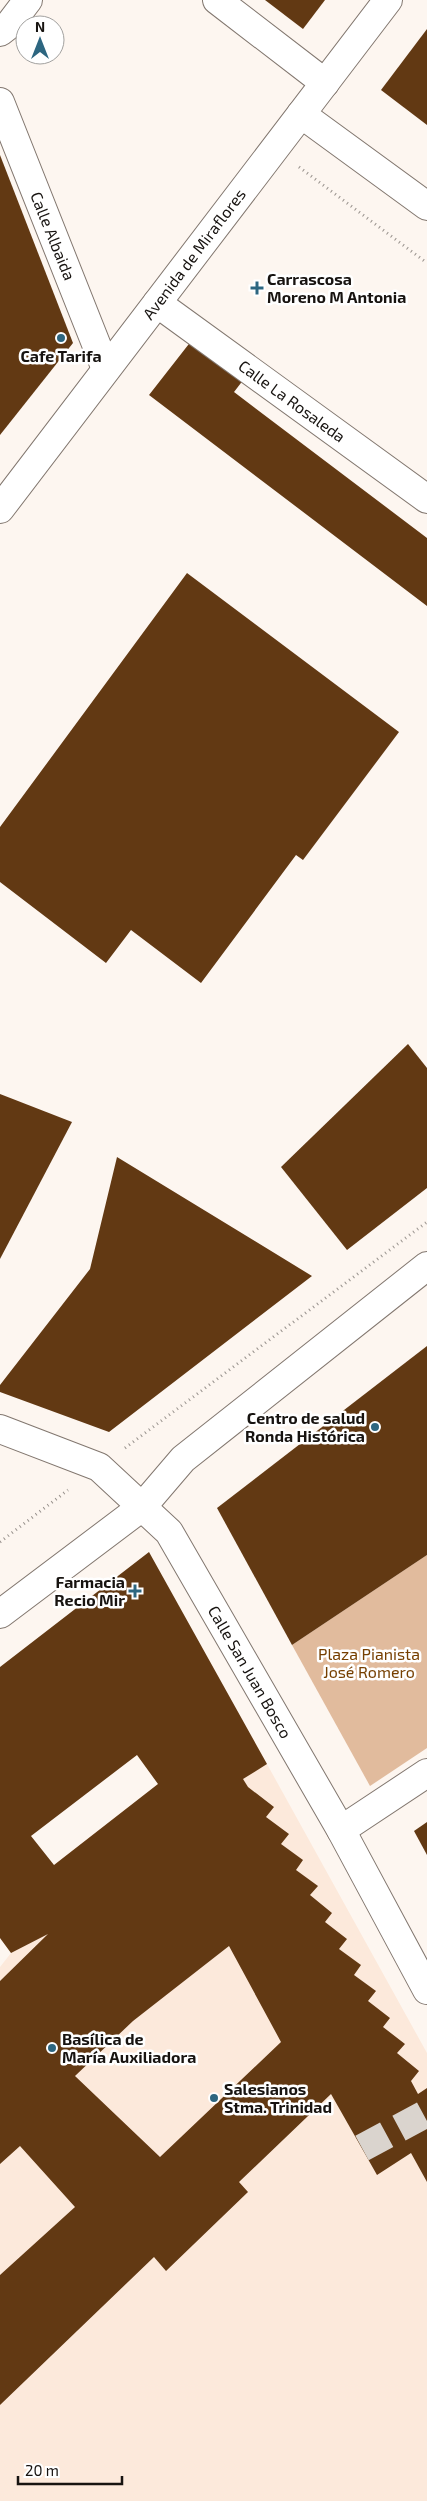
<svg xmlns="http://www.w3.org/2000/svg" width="427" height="2501" viewBox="0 0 427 2501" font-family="'Exo 2',sans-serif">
  <rect width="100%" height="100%" fill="#fdf6f0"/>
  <!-- built -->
  <path fill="#fce9db" d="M252,1737L427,2053V2501H0V1967L11,1953L0,1938V1907L158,1784L164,1792Z"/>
  <!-- green -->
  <path fill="#e1bb9d" d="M427,1555V1748L370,1786L292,1645Z"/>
  <!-- building -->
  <g fill="#623913" fill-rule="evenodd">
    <path d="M265,0H325L303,29Z"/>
    <path d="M427,29V125L381,90Z"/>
    <path d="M0,155L73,343L0,435Z"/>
    <path d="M192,340L244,379L234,392L427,538V606L149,395Z"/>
    <path d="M187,573L399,732L303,860L296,855L201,983L131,930L106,963L0,882V827Z"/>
    <path d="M408,1044L427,1068V1188L347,1250L281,1167Z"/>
    <path d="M0,1094L72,1122L0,1259Z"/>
    <path d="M117,1157L312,1276L109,1432L0,1392V1385L90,1269Z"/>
    <path d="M427,1346V1555L292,1645L217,1508Z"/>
    <path d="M149,1552L267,1764L243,1779L248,1787L274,1807L266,1817L289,1834L281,1844L303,1860L296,1870L318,1886L310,1895L332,1913L325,1922L347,1939L339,1949L361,1965L354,1975L376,1991L368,2001L390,2018L383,2027L405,2044L397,2053L419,2071L411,2081L418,2094L427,2088V2182L411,2153L377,2175L331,2094L239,2182L248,2192L166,2271L154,2257L0,2405V2275L75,2207L20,2146L0,2164V1981L48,1934L11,1953L0,1938V1667ZM137,1755L158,1784L54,1865L31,1836ZM229,1946L281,2042L160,2157L75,2076L133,2021Z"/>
    <path d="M427,1822V1855L414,1831Z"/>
  </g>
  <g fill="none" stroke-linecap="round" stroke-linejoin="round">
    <!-- minor-tunnel -->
    <path stroke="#dad4ce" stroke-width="28" stroke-dasharray="28 14" stroke-linecap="butt" d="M362,2148L427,2113"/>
    <defs>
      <g id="minor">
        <path d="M217,0L325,83"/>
        <path d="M0,32L9,25L28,0"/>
        <path d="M0,102L106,369"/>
        <path d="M157,303L427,499"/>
        <path d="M341,1830L427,1773"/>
      </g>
      <g id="tertiary">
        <path d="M0,509L388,0"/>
        <path d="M0,1429L99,1467L169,1532L341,1830L427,1990"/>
      </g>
      <g id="secondary">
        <path d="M301,114L427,206"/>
        <path d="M0,1614L142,1507L183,1459L427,1266"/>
      </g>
    </defs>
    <!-- minor casing -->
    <use href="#minor" stroke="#82776f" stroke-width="30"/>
    <!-- tertiary casing -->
    <use href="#tertiary" stroke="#82776f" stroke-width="30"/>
    <!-- secondary casing -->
    <use href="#secondary" stroke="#82776f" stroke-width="30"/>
    <!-- path -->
    <g stroke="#97918c" stroke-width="3" stroke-dasharray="1 4" stroke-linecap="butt">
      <path d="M299,167L427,263"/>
      <path d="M125,1448L427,1222"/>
      <path d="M0,1542L68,1490"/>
    </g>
    <!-- minor -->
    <use href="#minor" stroke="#fff" stroke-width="28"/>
    <!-- tertiary -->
    <use href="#tertiary" stroke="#fff" stroke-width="28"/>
    <!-- secondary -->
    <use href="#secondary" stroke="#fff" stroke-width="28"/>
  </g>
  <!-- markers -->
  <g fill="#2d6680" stroke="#fff" stroke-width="2">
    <path d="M254.5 280.5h5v5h5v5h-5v5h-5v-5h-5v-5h5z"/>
    <circle cx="61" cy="338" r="5"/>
    <circle cx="375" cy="1427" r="5"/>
    <path d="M132.5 1583.5h5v5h5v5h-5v5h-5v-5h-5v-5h5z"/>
    <circle cx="52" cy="2048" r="5"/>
    <circle cx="214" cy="2098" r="5"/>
  </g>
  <g text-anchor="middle" stroke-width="5" stroke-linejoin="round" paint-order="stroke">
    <!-- street labels -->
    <g font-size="16" fill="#171310" stroke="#fff">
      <text transform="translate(53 236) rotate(68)" y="6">Calle Albaida</text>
      <text transform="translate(194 254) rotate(-53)" y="6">Avenida de Miraflores</text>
      <text transform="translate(292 401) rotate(36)" y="6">Calle La Rosaleda</text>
      <text transform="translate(250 1672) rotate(60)" y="6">Calle San Juan Bosco</text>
    </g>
    <!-- poi labels -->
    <g font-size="16" font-weight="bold" fill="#171310" stroke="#fff" text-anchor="start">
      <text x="267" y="285">Carrascosa<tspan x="267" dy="18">Moreno M Antonia</tspan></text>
      <text x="61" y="362" text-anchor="middle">Cafe Tarifa</text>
      <text x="365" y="1424" text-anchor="end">Centro de salud<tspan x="365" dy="18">Ronda Histórica</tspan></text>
      <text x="125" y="1588" text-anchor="end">Farmacia<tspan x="125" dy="18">Recio Mir</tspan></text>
      <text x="62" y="2045">Basílica de<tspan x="62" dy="18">María Auxiliadora</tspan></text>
      <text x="224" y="2095">Salesianos<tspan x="224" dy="18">Stma. Trinidad</tspan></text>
    </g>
    <!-- park labels -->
    <g font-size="16" fill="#763f00" stroke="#fff">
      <text x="369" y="1660">Plaza Pianista<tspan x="369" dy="18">José Romero</tspan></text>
    </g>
  </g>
  <!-- north arrow -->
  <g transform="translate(40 40)"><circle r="24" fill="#ffffff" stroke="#a2a19f"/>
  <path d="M0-4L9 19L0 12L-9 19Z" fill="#2d6680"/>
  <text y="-8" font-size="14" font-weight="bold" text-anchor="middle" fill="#171310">N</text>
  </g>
  <!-- scale -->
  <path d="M18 2476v8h104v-8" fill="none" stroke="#171310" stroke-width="2.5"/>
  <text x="25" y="2476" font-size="15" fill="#171310" stroke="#ffffff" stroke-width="4" paint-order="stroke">20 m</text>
</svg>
